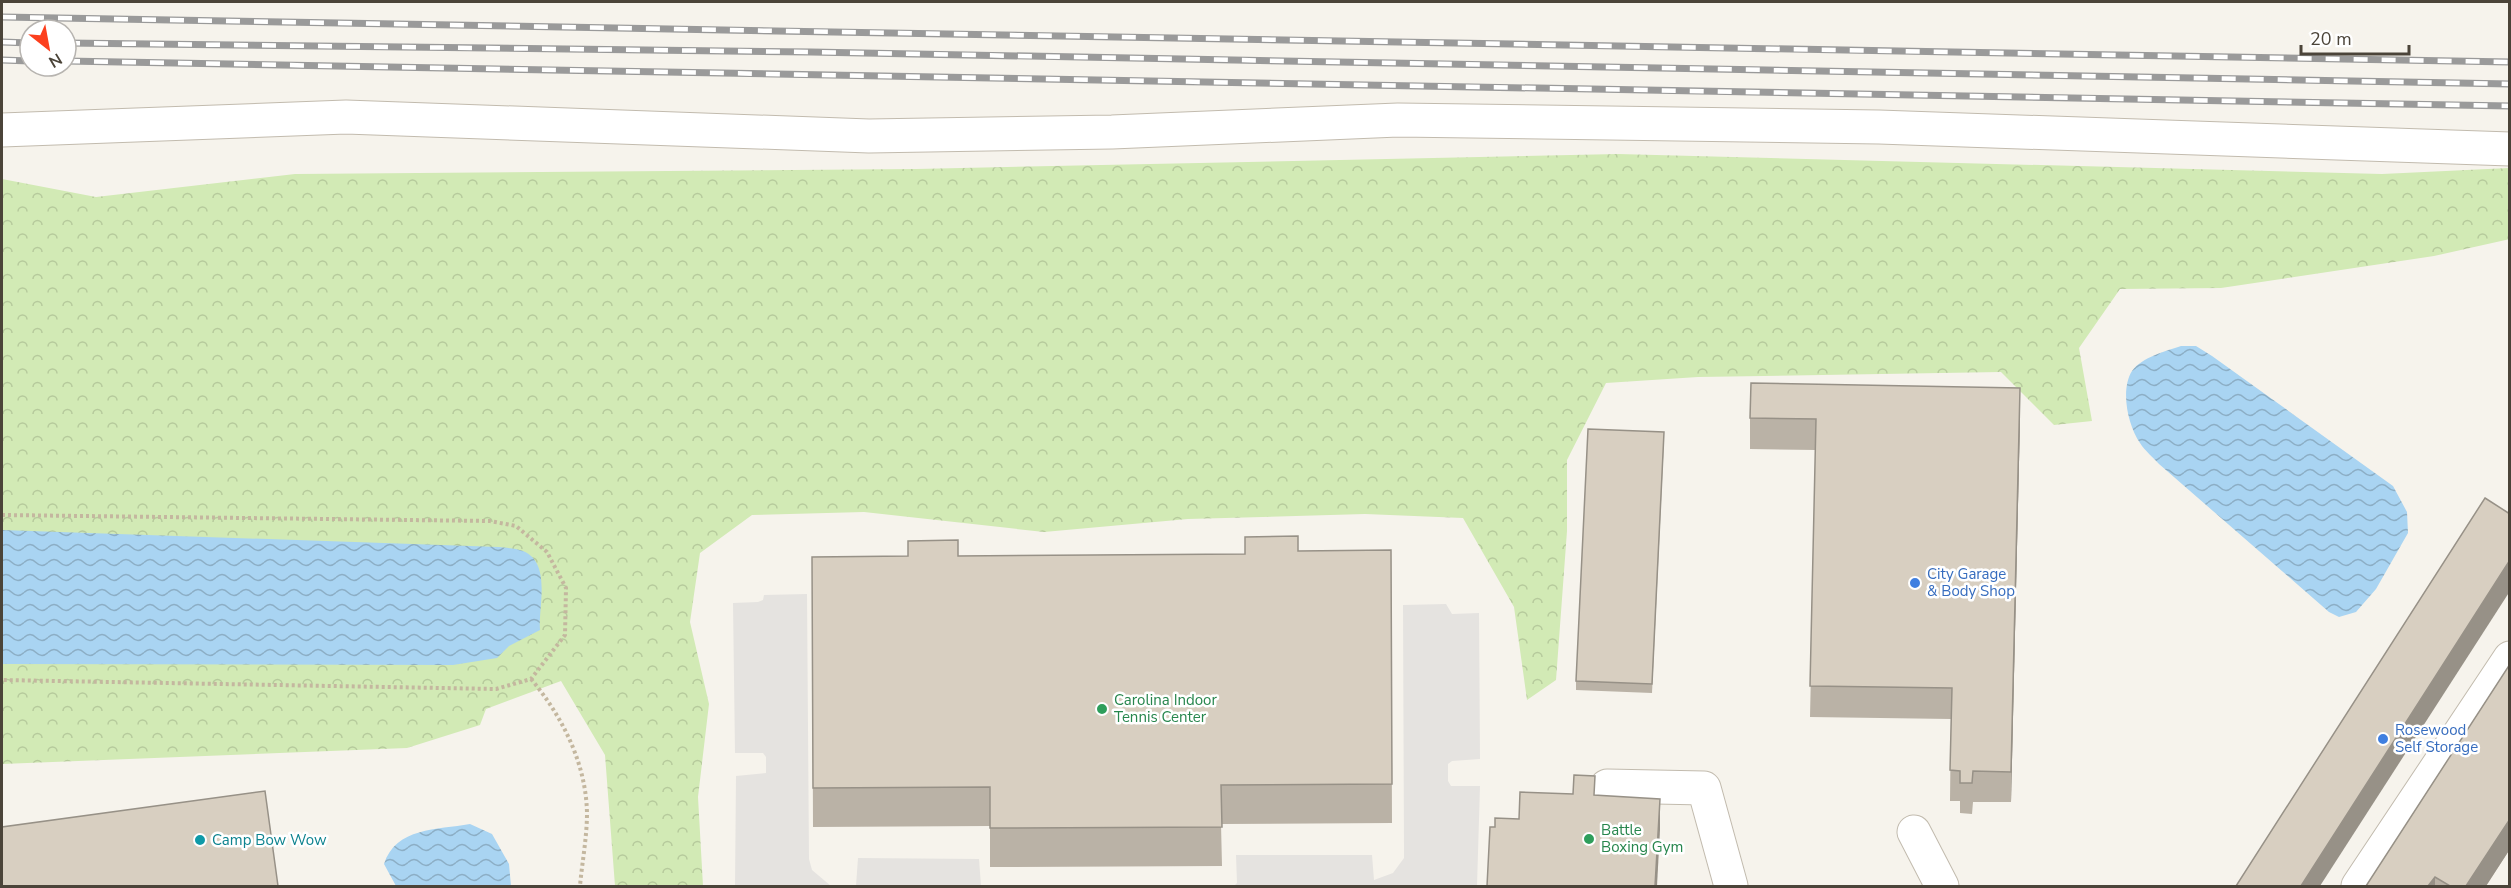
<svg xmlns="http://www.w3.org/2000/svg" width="2511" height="888" viewBox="0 0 2511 888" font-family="'Nunito Sans',sans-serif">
  <defs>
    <pattern id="forest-crowns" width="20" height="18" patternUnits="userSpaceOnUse" patternTransform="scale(1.5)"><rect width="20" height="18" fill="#d2eab5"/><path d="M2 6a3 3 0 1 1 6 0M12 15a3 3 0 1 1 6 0" fill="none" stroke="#b6ca9c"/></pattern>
    <pattern id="water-waves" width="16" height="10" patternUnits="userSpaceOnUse" patternTransform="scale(1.5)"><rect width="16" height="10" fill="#a9d4f2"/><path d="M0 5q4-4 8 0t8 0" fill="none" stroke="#8caec5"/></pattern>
  </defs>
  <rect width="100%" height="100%" fill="#f6f3ec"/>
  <!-- forest -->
  <path fill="url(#forest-crowns)" d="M1618,154L2382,174L2509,168L2510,239L2434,256L2221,288L2120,289L2079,348L2092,421L2054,425L2001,372L1698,377L1606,383L1567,460V531L1556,680L1527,700L1514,607L1463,518L1365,514L1188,519L1044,532L864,512L752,515L700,553L690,622L709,704L698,797L703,886H615L605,755L561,681L486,709L480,725L407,748L2,764V179L96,197L295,174L916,169Z"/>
  <!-- parking -->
  <g fill="#e5e3e0">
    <path d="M807,594L809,859L812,870L831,886H735L736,776L766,773V757L763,753H735L733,603L758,602L763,600L764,595Z"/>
    <path d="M1446,604L1452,614L1479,613L1480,759L1452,761L1448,764V781L1451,786H1480L1477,886H1185H1234L1237,883L1236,855H1372L1374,880L1393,873L1404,858V850L1403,605Z"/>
    <path d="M858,858L979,859L981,886H856Z"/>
  </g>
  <!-- water -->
  <g fill="url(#water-waves)">
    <path d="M2181,346H2196L2212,356L2393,486L2407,512L2408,533L2376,589L2356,612L2339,617L2329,612L2159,464C2153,457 2145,451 2140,443C2128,426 2120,390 2132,371C2142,357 2166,351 2181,346Z"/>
    <path d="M2,530L499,547C506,548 516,548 523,551C552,563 538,607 540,630L509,646L497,658L453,665L2,664Z"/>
    <path d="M470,824L492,834L509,864L511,886H396L384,864C396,827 437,830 470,824Z"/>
  </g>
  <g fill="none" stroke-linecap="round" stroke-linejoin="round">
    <defs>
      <g id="minor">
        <path d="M2,130L346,117L869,136L1112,132L1398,120L1879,127L2510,149"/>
        <path d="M1607,786L1704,788L1731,886"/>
        <path d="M1914,832L1942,886"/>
        <path d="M2358,886L2510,658"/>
      </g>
    </defs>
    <!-- minor casing -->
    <use href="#minor" stroke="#c2bbae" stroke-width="35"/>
    <!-- path -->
    <g stroke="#c4b79f" stroke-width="4" stroke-dasharray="3 3" stroke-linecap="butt">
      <path d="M2,515L490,521L516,526L547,552L566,588L565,635L531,679L496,689L2,680"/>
      <path d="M531,679C562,716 586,763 587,813C587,837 582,863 580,886"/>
    </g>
    <!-- minor -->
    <use href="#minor" stroke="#fff" stroke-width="33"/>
    <defs>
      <g id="rail">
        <path d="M2,17L2510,62"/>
        <path d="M2,42L30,43"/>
        <path d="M66,43L811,52L2510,84"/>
        <path d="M2,60L30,61"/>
        <path d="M66,61L2510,106"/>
      </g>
    </defs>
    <!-- rail casing -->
    <use href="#rail" stroke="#9a9a9a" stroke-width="7"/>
    <!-- rail -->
    <use href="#rail" stroke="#fff" stroke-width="4.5" stroke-dasharray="14" stroke-linecap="butt"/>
  </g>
  <!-- wall -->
  <g fill="#bab2a6">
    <path d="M1750,418L2020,419L2011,802H1973L1972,814L1960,813V801H1950L1951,719L1810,717L1816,450L1750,449Z"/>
    <path d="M1664,441L1652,693L1576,690V681Z"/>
    <path d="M1391,550L1392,823L1221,824L1222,866L990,867V826L813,827L812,557L1245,554L1298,551Z"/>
    <path d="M2510,664V849L2486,886H2366Z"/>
  </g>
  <!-- shaded-wall -->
  <g fill="#979187">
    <path d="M2020,388V419L2011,802V772Z"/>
    <path d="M2510,560V591L2320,886H2301Z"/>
    <path d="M1660,799V830L1657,886H1655Z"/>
    <path d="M2510,819V849L2486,886H2466Z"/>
    <path d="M2435,877V886H2428Z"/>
  </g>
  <!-- building -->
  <g fill="#d8cfc1" stroke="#979187" stroke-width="1.5">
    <path d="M1751,383L2020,388L2011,772L1973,771L1972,783H1960V771L1950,770L1952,688L1810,686L1816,419L1750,418Z"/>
    <path d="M1588,429L1664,432L1652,684L1576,681Z"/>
    <path d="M2485,498L2510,514V560L2301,886H2236Z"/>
    <path d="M1298,536V551L1391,550L1392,784L1221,785L1222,827L990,828V787L813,788L812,557L908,556V541L958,540V556L1245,554V537Z"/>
    <path d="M2510,664V819L2466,886H2450L2435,877L2428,886H2366Z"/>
    <path d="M1574,775L1595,776L1594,795L1660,799L1655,886H1487L1490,827H1495V818L1519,819L1520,792L1573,794Z"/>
    <path d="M265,791L278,886H2V827Z"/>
  </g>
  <!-- markers -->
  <g fill="#3f7fe0" stroke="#fff" stroke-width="2">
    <circle cx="1915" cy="583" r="6"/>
    <circle cx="2383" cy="739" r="6"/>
  </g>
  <g fill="#2e9e5b" stroke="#fff" stroke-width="2">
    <circle cx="1102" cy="709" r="6"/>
    <circle cx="1589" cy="839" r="6"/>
  </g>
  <circle fill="#0f9aa8" stroke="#fff" stroke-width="2" cx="200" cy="840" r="6"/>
  <g text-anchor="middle" stroke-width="5" stroke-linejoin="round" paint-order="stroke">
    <!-- shop labels -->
    <g font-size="15" fill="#366cbe" stroke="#fff" text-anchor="start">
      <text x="1927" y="579">City Garage<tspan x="1927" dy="17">&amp; Body Shop</tspan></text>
      <text x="2395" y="735">Rosewood<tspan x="2395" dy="17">Self Storage</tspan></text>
    </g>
    <!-- leisure labels -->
    <g font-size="15" fill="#27864d" stroke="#fff" text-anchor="start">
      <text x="1114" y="705">Carolina Indoor<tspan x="1114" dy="17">Tennis Center</tspan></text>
      <text x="1601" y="835">Battle<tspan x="1601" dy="17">Boxing Gym</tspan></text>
    </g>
    <!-- culture labels -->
    <g font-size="15" fill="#0d838f" stroke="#fff" text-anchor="start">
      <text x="212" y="845">Camp Bow Wow</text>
    </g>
  </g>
  <!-- border -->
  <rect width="2511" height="888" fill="none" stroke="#4b4439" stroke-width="6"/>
  <!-- north arrow -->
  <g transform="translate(48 48) rotate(149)"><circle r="28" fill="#ffffff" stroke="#b7b4b0" stroke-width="1.5"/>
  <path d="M0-4.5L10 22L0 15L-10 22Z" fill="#fc3f1d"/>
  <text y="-9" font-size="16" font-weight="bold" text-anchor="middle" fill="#4b4439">N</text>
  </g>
  <!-- scale -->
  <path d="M2301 45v9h108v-9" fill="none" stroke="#4b4439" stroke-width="3"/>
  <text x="2310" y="45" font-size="18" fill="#4b4439" stroke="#ffffff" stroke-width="4.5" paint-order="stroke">20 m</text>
</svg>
